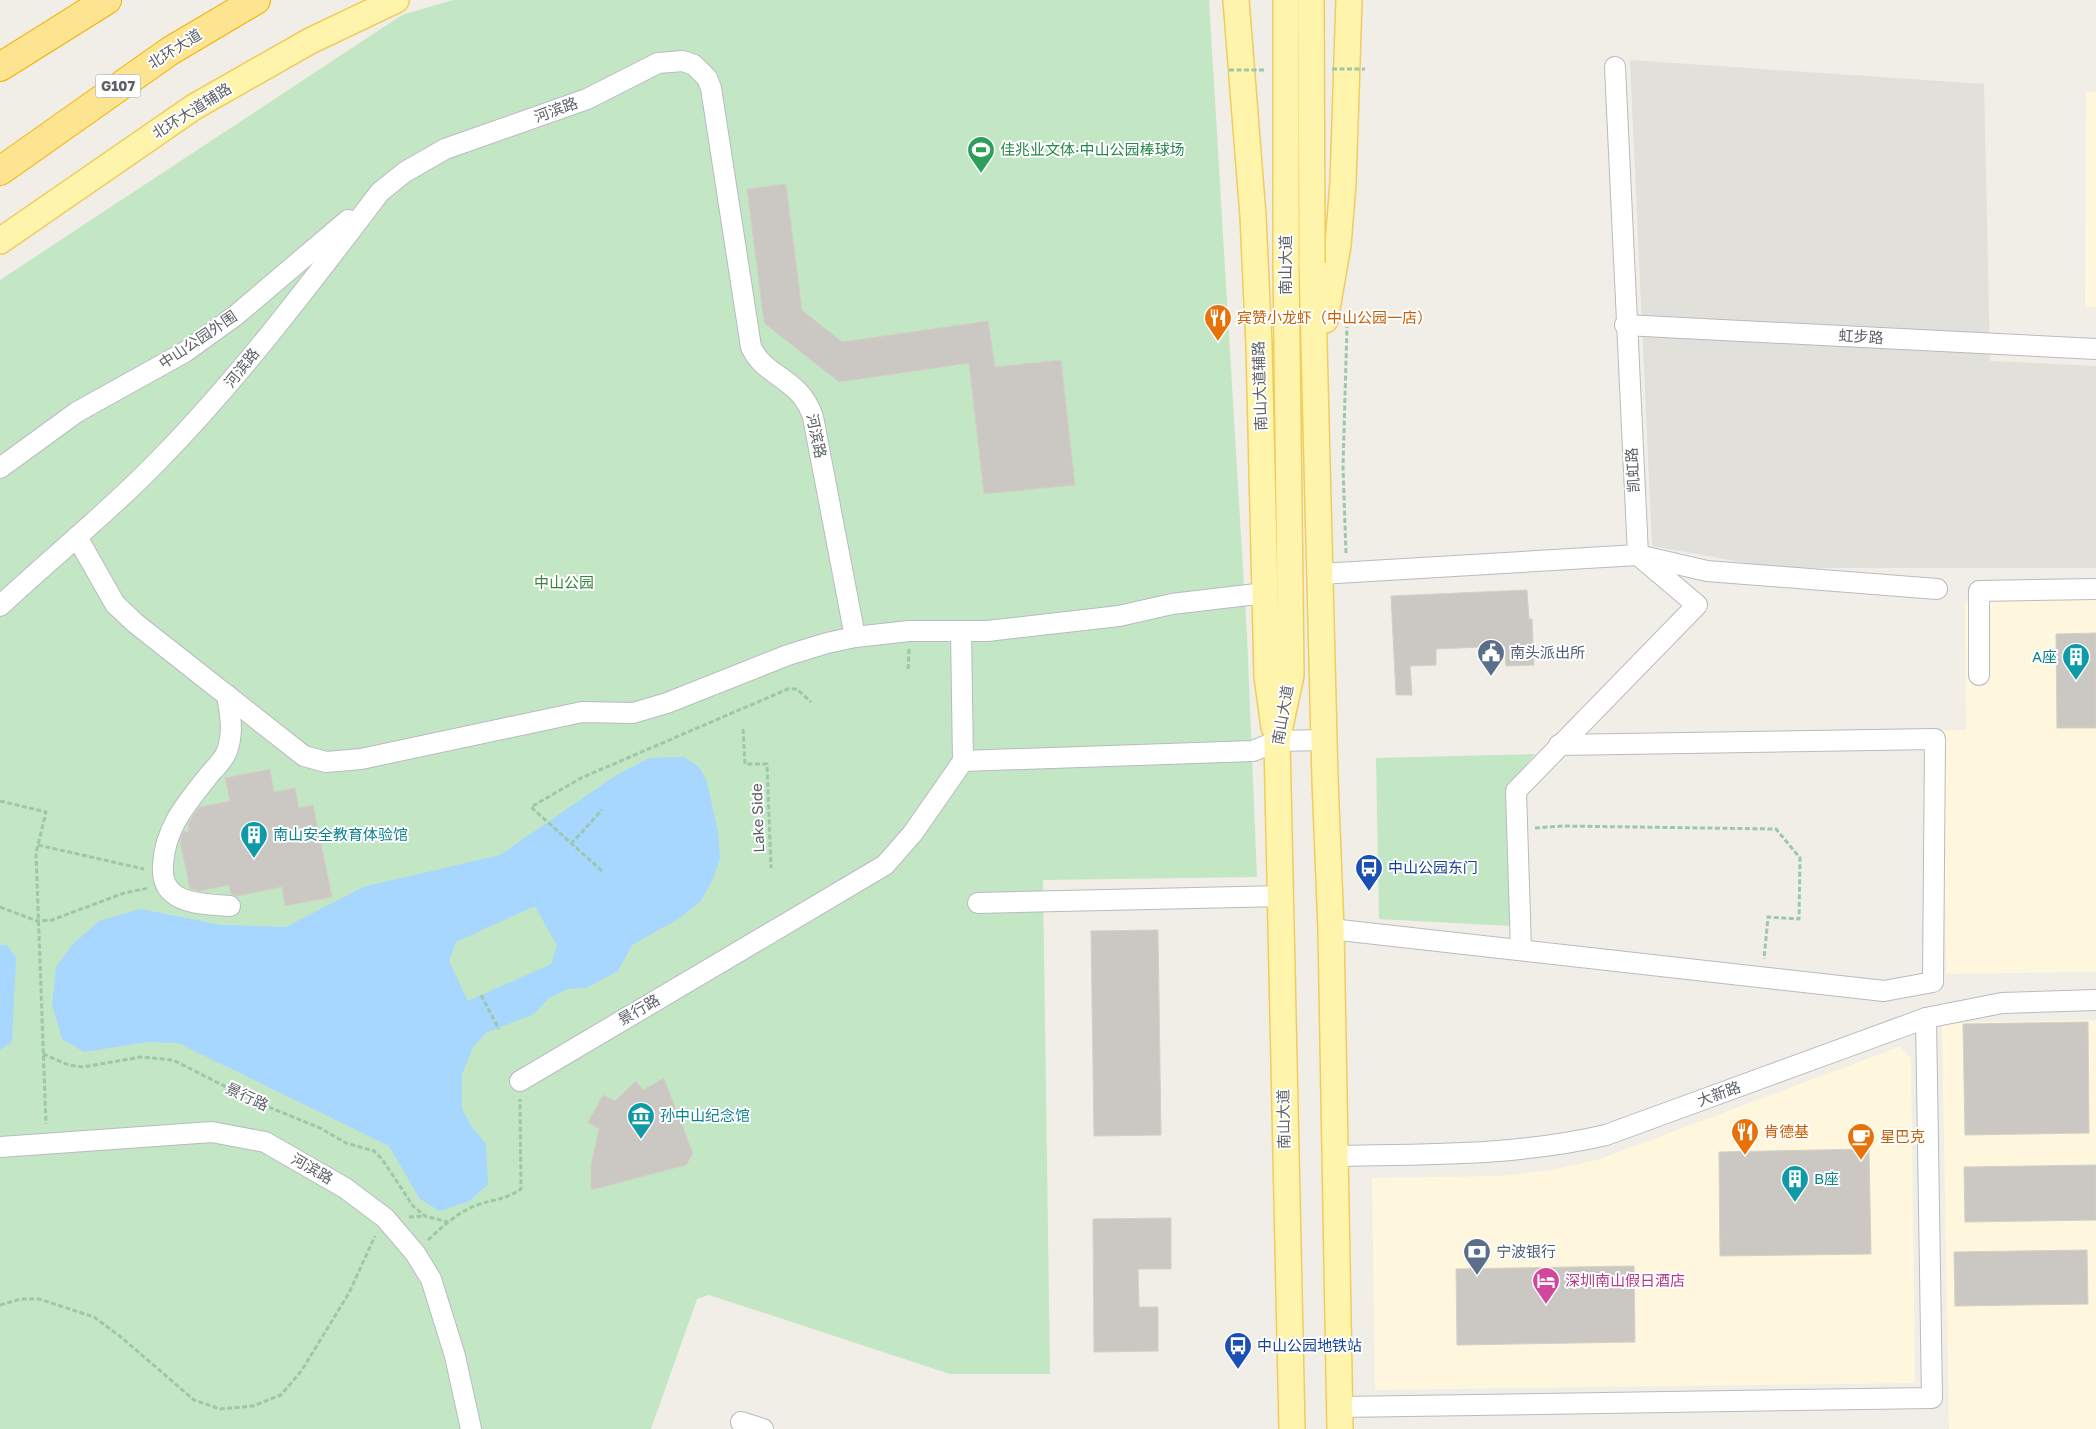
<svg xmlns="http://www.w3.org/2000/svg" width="2096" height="1429" viewBox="0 0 2096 1429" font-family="'Golos Text','Noto Sans SC',sans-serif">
  <rect width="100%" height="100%" fill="#f0eee6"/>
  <!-- commercial -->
  <g fill="#fef7dd">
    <path d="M2086,91L2096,92V307H2085Z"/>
    <path d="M2096,599V972L1946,974L1943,730H1966L1965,601Z"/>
    <path d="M2096,1020V1429H1949L1942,1023Z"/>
    <path d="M1899,1047L1911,1058L1915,1383L1375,1390L1372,1178L1502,1176L1551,1170L1597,1160Z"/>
  </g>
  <!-- industrial -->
  <path fill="#e1e0da" d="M1630,60L1984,84L1990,361L2096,366V568H1774L1652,546Z"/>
  <!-- green -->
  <g fill="#c3e7c4">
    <path d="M453,0H1209L1247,636L1257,877L1043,880L1050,1374H950L709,1295L697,1299L651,1429H0V280L402,15Z"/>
    <path d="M1535,754L1508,787L1510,926L1379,919L1376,758Z"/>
  </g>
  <!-- water -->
  <g fill="#a7d6fe" fill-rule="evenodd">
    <path d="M684,757L700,768L707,782L718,832L720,858L713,879L701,901L680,918L632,945L618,971L586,988L568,989L549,998L534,1014L486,1033L473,1047L462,1074V1109L472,1127L486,1144L488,1184L470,1201L440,1211L420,1199L389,1146L178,1043L147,1042L84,1052L62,1039L52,1005L56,967L72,945L99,921L141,909L221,925L286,927L363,887L500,855L615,776L649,758ZM535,906L557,946L551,964L468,1001L449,961L456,942Z"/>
    <path d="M0,945H7L16,958L12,1042L0,1050Z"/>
  </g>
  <!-- building -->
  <g fill="#cbc8c3" stroke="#d4d0c4">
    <path d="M786,184L802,310L842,342L988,321L995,367L1061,360L1075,485L984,494L969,363L839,382L764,323L747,189Z"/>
    <path d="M1527,590L1529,619H1532L1534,665L1506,666L1505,646L1436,649V665L1410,666L1412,695H1396L1391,596Z"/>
    <path d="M2096,633V728H2057L2056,634Z"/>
    <path d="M270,769L274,792L295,788L299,808L313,805L332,897L285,906L282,887L237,896L231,894L229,885L199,891L190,889L180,841L183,832L189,831L188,824L195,813L199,807L230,801L225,778Z"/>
    <path d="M1158,930L1161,1135L1094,1136L1091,931Z"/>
    <path d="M2088,1022L2089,1133L1965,1135L1963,1024Z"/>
    <path d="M664,1078L693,1154L686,1165L591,1190V1165L599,1129L588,1122L603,1095L615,1101L636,1081L643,1090Z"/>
    <path d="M1869,1149L1871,1254L1720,1256L1719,1152Z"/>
    <path d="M2096,1165V1220L1965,1222L1964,1167Z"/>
    <path d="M1171,1218V1269H1138L1139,1307H1158V1351L1094,1352L1093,1219Z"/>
    <path d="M2087,1250L2088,1304L1955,1306L1954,1252Z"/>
    <path d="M1634,1266L1635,1342L1457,1345L1456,1269Z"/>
  </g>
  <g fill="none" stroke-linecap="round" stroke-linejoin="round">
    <defs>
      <g id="minor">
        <path d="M1625,325L2096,349"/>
        <path d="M0,468L77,412L185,352L235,316L348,220"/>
        <path d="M77,537L115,604L135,623L304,756L326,762L361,759L582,712L633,713L667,703L788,655L827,643L855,637L909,631H987L1119,616L1172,604L1265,593"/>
        <path d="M1642,556L1707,571L1937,589"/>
        <path d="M1320,574L1638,555L1615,67"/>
        <path d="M0,606C52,557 109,512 159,460C240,377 310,284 380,192L405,172L445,149L587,99L658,63L683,61L694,65L707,78L711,88L751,347C765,378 800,377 813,417L855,637"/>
        <path d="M1979,675V591L2096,589"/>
        <path d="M227,695C230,714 234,732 227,751C224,760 215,768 209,775C187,803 165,827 163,865C160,905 201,904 230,906"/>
        <path d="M963,761L1253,751L1277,741L1324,740"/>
        <path d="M978,903L1278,896"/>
        <path d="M1331,929L1884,991L1933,982L1935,739L1559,745"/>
        <path d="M1521,950L1516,791L1697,605L1638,555"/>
        <path d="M520,1081L885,865L913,833L963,761L961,631"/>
        <path d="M0,1147L212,1132L265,1142L345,1188L385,1218L415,1253L431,1279L455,1356L471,1429"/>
        <path d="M1335,1156C1428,1154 1516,1156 1606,1135L1926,1018L2002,1003L2096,1000"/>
        <path d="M1340,1407L1932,1398L1926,1018"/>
        <path d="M741,1422L763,1429"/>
      </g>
      <g id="major">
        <path d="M1236,0L1253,216L1259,346L1267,676L1274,727"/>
        <path d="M0,241L194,107L310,41L396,0"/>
        <path d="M1286,263L1291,675L1277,741L1292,1429"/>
        <path d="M1312,263L1325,780L1331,929L1340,1429"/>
        <path d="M1325,320L1338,245L1343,183L1349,0"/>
      </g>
      <g id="highway">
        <path d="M0,67L107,0"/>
        <path d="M0,171L170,51L256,0"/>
      </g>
    </defs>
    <!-- minor casing -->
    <use href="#minor" stroke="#b8bbbf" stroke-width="22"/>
    <!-- major casing -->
    <use href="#major" stroke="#f1cc5e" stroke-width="28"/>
    <!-- highway casing -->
    <use href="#highway" stroke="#f4b002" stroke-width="30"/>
    <!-- path -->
    <g stroke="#9cc8aa" stroke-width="3" stroke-dasharray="5 2.5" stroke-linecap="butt">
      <path d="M1346,553L1343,467L1347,327"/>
      <path d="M908,669L909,649"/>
      <path d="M743,729L745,764H767L771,868"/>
      <path d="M0,801L46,812L36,853L46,1124"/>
      <path d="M1535,828L1563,826L1776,829L1800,858L1799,919L1768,917L1764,959"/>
      <path d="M571,844L602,810"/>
      <path d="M38,845L144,869"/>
      <path d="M602,871L531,807L581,778L788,689H797L811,702"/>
      <path d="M0,907L37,921L52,920L124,893L149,888"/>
      <path d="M481,995L499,1029"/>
      <path d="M43,1054L69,1065L83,1067L141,1057L173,1060L254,1101L320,1128L346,1143L374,1151L382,1159L413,1206L425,1216L448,1222"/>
      <path d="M409,1217L425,1216"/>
      <path d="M428,1240C442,1227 458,1212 477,1205C495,1199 504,1200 521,1189L520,1099"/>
      <path d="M0,1305L21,1299H39L94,1317L121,1337L194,1400L220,1409L253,1406L281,1395L302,1370L349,1293L375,1236"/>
    </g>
    <!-- minor -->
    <use href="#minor" stroke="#fff" stroke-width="20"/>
    <!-- major -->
    <use href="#major" stroke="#fef4ac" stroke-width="25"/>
    <!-- highway -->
    <use href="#highway" stroke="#fce490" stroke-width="28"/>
    <defs>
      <g id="major-bridge">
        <path d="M1311,0L1312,263"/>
        <path d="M1286,263V0"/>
      </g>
    </defs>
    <!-- major-bridge casing -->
    <use href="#major-bridge" stroke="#f1cc5e" stroke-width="28" stroke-linecap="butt"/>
    <!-- path-bridge -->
    <g stroke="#9cc8aa" stroke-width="3" stroke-dasharray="5 2.5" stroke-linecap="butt">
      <path d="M1332,69H1365"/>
      <path d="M1229,70H1265"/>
    </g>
    <!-- major-bridge -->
    <use href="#major-bridge" stroke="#fef4ac" stroke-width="25"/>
  </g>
  <!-- icons -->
  <defs>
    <symbol id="stadium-pin" viewBox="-11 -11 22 30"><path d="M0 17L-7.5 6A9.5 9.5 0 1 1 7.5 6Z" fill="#2e9e5b" stroke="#fff"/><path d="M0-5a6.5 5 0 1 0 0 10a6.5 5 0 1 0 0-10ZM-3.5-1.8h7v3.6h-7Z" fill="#fff"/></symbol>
    <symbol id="restaurant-pin" viewBox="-11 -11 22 30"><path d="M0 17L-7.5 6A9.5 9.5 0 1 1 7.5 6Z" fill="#e8710a" stroke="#fff"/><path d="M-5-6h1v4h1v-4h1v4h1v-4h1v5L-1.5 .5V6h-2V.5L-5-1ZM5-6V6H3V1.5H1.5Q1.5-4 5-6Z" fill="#fff"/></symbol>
    <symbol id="civic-pin" viewBox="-11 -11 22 30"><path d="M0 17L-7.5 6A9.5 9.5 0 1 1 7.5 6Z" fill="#5c6f8a" stroke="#fff"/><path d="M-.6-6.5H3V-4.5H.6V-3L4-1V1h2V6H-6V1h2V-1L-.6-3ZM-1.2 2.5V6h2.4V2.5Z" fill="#fff"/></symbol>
    <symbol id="building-pin" viewBox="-11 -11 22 30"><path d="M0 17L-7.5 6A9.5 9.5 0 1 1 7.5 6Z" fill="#0f9aa8" stroke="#fff"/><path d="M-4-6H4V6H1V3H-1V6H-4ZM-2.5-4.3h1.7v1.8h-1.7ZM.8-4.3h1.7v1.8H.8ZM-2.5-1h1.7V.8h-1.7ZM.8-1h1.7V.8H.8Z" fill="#fff"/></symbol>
    <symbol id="bus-pin" viewBox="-11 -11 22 30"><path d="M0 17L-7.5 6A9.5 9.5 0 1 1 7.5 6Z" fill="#1a4fb4" stroke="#fff"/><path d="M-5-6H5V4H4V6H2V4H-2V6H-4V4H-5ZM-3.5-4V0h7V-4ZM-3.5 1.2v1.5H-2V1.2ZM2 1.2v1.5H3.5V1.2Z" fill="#fff"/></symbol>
    <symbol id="museum-pin" viewBox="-11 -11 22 30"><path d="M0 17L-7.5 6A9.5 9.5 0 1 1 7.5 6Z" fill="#0f9aa8" stroke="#fff"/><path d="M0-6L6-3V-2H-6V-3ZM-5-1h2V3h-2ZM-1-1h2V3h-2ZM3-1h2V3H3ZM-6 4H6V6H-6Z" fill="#fff"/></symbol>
    <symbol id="cafe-pin" viewBox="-11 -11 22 30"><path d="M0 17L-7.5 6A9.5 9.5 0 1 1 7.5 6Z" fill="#e8710a" stroke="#fff"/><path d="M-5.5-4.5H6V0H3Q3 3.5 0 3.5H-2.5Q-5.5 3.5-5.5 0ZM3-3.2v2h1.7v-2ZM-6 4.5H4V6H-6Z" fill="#fff"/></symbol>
    <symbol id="bank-pin" viewBox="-11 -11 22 30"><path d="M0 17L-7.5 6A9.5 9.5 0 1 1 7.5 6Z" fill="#5c6f8a" stroke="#fff"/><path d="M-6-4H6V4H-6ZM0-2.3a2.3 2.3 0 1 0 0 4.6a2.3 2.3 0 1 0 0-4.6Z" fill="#fff"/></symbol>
    <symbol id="hotel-pin" viewBox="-11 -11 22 30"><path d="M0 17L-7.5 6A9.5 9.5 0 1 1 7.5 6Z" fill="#d1479c" stroke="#fff"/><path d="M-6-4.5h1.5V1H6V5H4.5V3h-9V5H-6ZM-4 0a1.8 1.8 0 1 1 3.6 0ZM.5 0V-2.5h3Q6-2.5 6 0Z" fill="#fff"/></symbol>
  </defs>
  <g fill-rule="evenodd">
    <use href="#stadium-pin" x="965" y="134" width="32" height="43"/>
    <use href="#restaurant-pin" x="1202" y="302" width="32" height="43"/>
    <use href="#civic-pin" x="1475" y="637" width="32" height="43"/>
    <use href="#building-pin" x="2060" y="641" width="32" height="43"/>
    <use href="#building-pin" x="238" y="819" width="32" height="43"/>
    <use href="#bus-pin" x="1353" y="852" width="32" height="43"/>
    <use href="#museum-pin" x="625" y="1100" width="32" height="43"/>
    <use href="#restaurant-pin" x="1729" y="1116" width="32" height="43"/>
    <use href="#cafe-pin" x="1845" y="1121" width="32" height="43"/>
    <use href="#building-pin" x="1779" y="1163" width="32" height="43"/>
    <use href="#bank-pin" x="1461" y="1236" width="32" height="43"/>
    <use href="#hotel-pin" x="1530" y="1265" width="32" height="43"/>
    <use href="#bus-pin" x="1222" y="1330" width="32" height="43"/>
  </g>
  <g text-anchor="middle" stroke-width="4" stroke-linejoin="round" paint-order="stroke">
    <!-- shield labels -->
    <rect fill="#fff" stroke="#8e9094" stroke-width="1" x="95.5" y="74.5" width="45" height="23" rx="4"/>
    <g font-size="14" font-weight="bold" fill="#5d6166">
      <text x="118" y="91">G107</text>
    </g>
    <!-- street labels -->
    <g font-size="15" fill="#5d6166" stroke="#fff">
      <text transform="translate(175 49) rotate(-32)" y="5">北环大道</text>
      <text transform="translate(556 110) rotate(-20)" y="5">河滨路</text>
      <text transform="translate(192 111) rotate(-32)" y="5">北环大道辅路</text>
      <text transform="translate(1286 265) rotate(-90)" y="5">南山大道</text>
      <text transform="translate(1861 337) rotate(3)" y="5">虹步路</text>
      <text transform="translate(198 340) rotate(-34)" y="5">中山公园外围</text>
      <text transform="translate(242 368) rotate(-51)" y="5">河滨路</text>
      <text transform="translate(1260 386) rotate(-92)" y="5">南山大道辅路</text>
      <text transform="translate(816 436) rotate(78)" y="5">河滨路</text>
      <text transform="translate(1633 470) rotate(-93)" y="5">凯虹路</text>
      <text transform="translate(1283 715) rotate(-80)" y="5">南山大道</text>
      <text transform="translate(758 818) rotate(-92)" y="5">Lake Side</text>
      <text transform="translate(639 1010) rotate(-30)" y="5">景行路</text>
      <text transform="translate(1719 1094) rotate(-20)" y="5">大新路</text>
      <text transform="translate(247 1097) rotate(25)" y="5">景行路</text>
      <text transform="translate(1284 1119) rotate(-91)" y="5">南山大道</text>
      <text transform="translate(312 1169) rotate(30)" y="5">河滨路</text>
    </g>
    <!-- leisure labels -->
    <g font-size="15" fill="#27864d" stroke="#fff" text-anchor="start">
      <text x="1000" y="155">佳兆业文体·中山公园棒球场</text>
    </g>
    <!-- food labels -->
    <g font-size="15" fill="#c56008" stroke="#fff" text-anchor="start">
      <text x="1237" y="323">宾赞小龙虾（中山公园一店）</text>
      <text x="1764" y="1137">肯德基</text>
      <text x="1880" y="1142">星巴克</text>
    </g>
    <!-- park labels -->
    <g font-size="15" fill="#36853c" stroke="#fff">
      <text x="564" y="588">中山公园</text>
    </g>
    <!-- service labels -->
    <g font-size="15" fill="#4e5e75" stroke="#fff" text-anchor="start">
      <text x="1510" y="658">南头派出所</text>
      <text x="1496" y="1257">宁波银行</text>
    </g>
    <!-- culture labels -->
    <g font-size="15" fill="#0d838f" stroke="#fff" text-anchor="start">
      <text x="2057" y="662" text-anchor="end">A座</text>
      <text x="273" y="840">南山安全教育体验馆</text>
      <text x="660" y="1121">孙中山纪念馆</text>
      <text x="1814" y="1184">B座</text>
    </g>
    <!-- transit labels -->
    <g font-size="15" fill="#164399" stroke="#fff" text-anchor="start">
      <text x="1388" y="873">中山公园东门</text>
      <text x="1257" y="1351">中山公园地铁站</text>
    </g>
    <!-- hotel labels -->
    <g font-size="15" fill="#b23c85" stroke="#fff" text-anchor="start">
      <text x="1565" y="1286">深圳南山假日酒店</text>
    </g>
  </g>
</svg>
